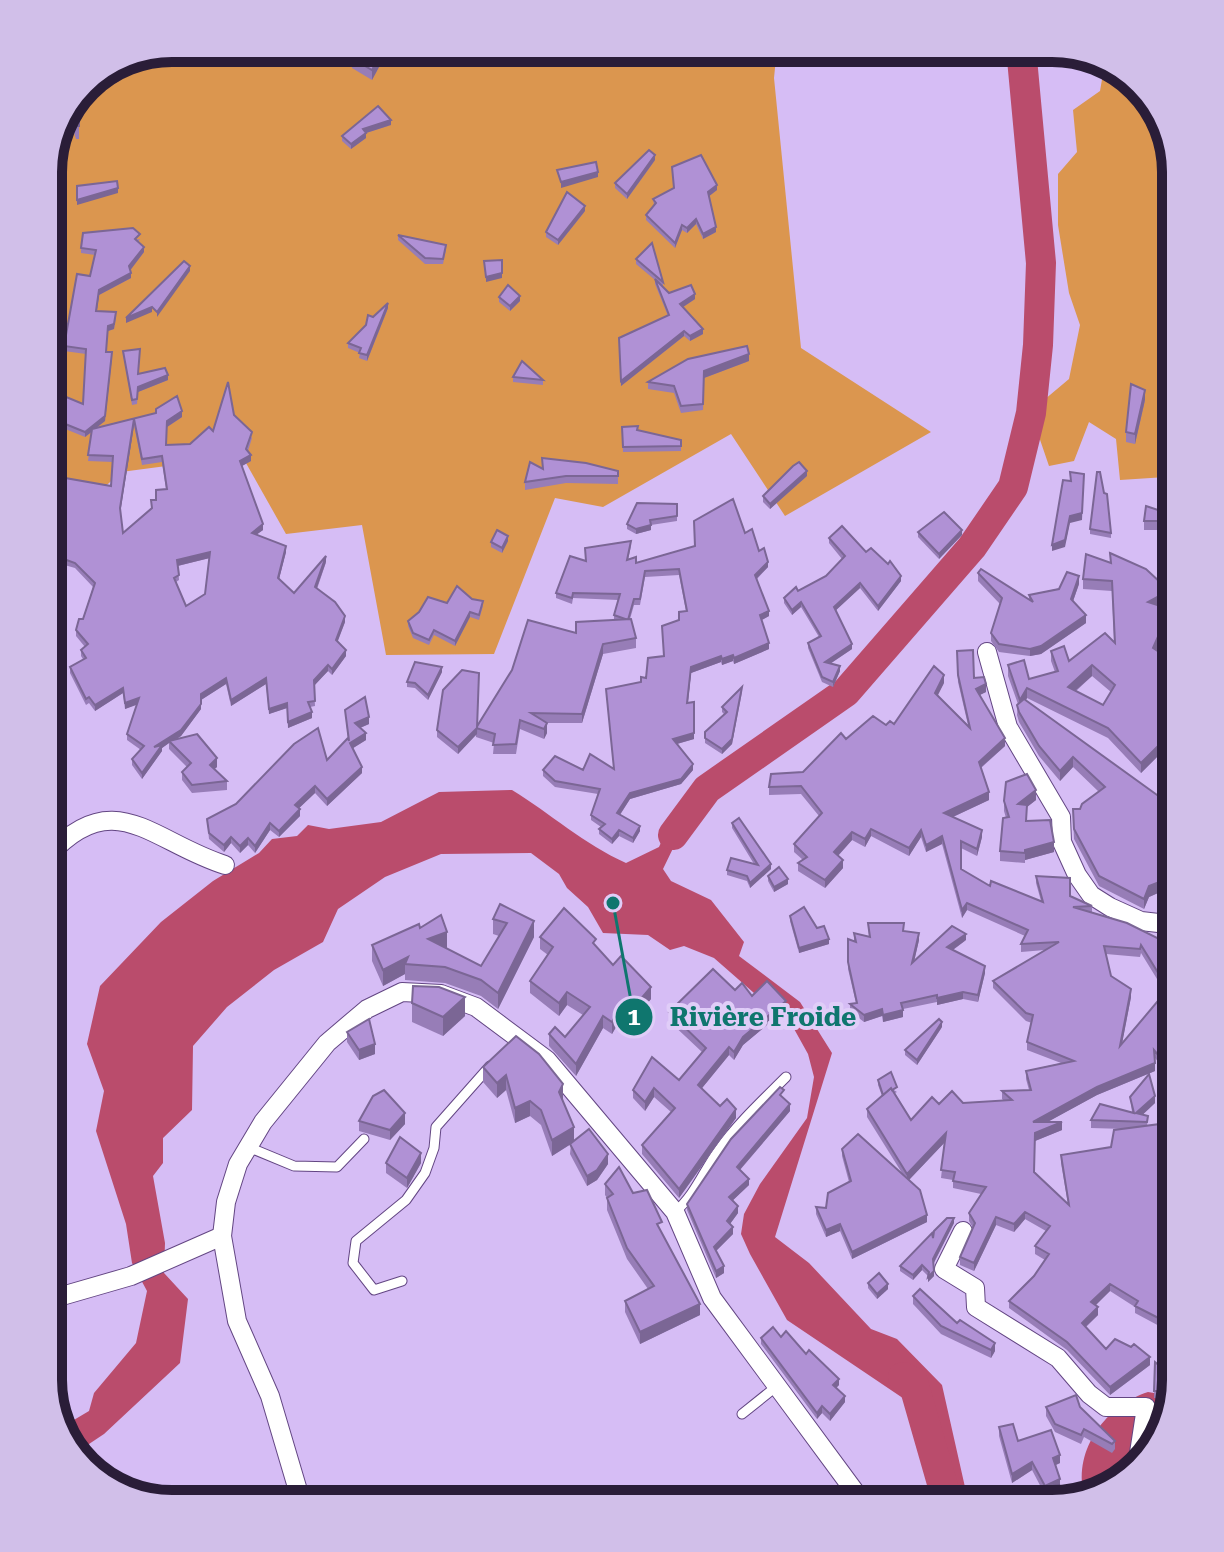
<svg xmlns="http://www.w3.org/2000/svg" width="1224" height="1552" viewBox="0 0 1224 1552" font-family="'Roboto Serif',serif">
  <rect width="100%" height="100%" fill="#d6bdf5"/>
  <!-- green -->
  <g fill="#db964f">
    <path d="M172,48H777L774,78L801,348L931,432L785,516L731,434L603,507L555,498L494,654L386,655L362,525L286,534L242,456L121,472L48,539V163L90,79Z"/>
    <path d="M1105,62L1114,65L1155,103L1176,172V430L1166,477L1120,480L1116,439L1089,422L1074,461L1049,466L1036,428L1044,400L1069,379L1080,325L1069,293L1058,225V174L1077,152L1073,110L1100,91Z"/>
  </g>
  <!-- water -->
  <g fill="#ba4c6c">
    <path d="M512,790C551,814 584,844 626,863L659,847L669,825L695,803L663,869L671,881L711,900L744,942L739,956L800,1002L832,1053L775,1237L809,1263L871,1329L897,1339L942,1385L967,1496L976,1504H938L928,1415L787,1320L750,1254L741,1234L744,1214L760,1184L807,1118L814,1077L808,1054L793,1027L714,958L684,946L670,950L648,935L603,933L588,907L567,888L559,874L531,853L441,854L385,877L338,909L323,942L274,970L227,1007L193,1046L192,1110L163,1138V1163L153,1176L165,1243L164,1273L188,1299L180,1363L104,1434L74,1454L69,1449L62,1427L89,1411L94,1393L136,1343L147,1291L132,1263L126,1224L96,1131L104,1091L87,1044L100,986L161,922L213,881L259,853L272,839L297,836L308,825L329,829L381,822L439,792Z"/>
    <path d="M1148,1392L1172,1396L1163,1429C1144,1436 1134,1444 1123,1461L1129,1475L1121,1483L1084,1494C1073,1449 1107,1405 1148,1392Z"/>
  </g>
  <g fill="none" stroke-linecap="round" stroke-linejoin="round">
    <!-- river -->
    <g stroke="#ba4c6c" stroke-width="30">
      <path d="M673,835L707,789L846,692L972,547L1013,487L1031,413L1038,345L1041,263L1021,48"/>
      <path d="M903,1377L913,1382L948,1504"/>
    </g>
    <defs>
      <g id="lane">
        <path d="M248,1147L294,1166L337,1167L364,1139"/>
        <path d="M675,1212C695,1195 703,1172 718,1151C737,1124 762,1101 786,1077"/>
        <path d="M402,1281L374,1290L353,1263L356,1241L406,1200L425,1173L434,1148L436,1127L490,1066"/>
        <path d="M742,1414L777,1386"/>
      </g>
      <g id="street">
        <path d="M987,652L1008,727L1061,817L1062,842L1077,875L1091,895L1110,907L1141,921L1176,925"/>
        <path d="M48,856C114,783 152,842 225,865"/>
        <path d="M963,1231L944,1269L975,1288L976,1307L1058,1358L1089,1394L1106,1407H1146L1137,1466"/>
        <path d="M48,1300L131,1276L222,1236"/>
        <path d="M302,1504L270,1396L237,1321L222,1236L226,1202L238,1164L263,1122L327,1043L367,1009L402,992L441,994L476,1007L547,1060L675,1212L712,1298L864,1504"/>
      </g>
    </defs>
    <!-- lane casing -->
    <use href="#lane" stroke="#634683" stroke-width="11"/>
    <!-- street casing -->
    <use href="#street" stroke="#634683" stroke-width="20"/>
    <!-- lane -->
    <use href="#lane" stroke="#fff" stroke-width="9"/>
    <!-- street -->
    <use href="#street" stroke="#fff" stroke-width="18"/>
  </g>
  <!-- wall -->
  <g fill="#977db7" fill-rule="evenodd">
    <path d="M352,58L379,67L372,80L352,68Z"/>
    <path d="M79,101V139H76L70,120Z"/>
    <path d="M391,125L366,133V138L351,149L342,141V136Z"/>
    <path d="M655,160L627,199L615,188V183Z"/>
    <path d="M717,190L709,196L716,232L703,239L696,224L687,233L682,230L675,248L646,220V215L654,205L653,199Z"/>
    <path d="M585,211L558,245L546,237V232Z"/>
    <path d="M398,235L446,250L443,264H425L398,240Z"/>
    <path d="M140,239L138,242L144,252L130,270L131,278L99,295L97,311L116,317L114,329L108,331L106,352L105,421L97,427L156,413L182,417L167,427L166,445L190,444L213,431L234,415L252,438L248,451L251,461L242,466L263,530L257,534L286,552L279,579L294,593L326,562L317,589L345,622L337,642L346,656L332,675L328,671L314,685L315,706L310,707L312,718L288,728L287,708L269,714L266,684L231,706L226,684L201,700V709L181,736L177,739L217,767L214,769L227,781V790L192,793L182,780V772L187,767L169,749V743L162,748V751L142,779L132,765V759L141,750L127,740V734L137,704L125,709L123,693L95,711L89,703L86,705L70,673V667L83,659L81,656V650L85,647L76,636V630L83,619L93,587L75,568L61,564L55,570L48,567V531L51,532L63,502L111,486L113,462L88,461L92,432L85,437L48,422V409L83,404L86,354L64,351V346L90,276L95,255L81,253V248ZM134,425L142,465L162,462L166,489L156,500H151V509L123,533L120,511ZM209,558L205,594L186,606L176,582L179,580L178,566Z"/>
    <path d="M48,247L63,255L54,298H48Z"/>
    <path d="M636,259L663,282V286L669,293L695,299L683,307L703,334L690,341L684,336L621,386L619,338L668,316L655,284V280L636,264Z"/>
    <path d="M499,297L520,301L510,311L499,302Z"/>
    <path d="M388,308L367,361L359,358L360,353L348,348V343L373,317Z"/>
    <path d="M123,351L139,374L168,380L138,392L137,404L132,405Z"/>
    <path d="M749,361L704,378L703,410L681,413L674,393L648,389V382Z"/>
    <path d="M513,377L543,380V385L513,382Z"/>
    <path d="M1145,400L1135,444L1126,442V432Z"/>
    <path d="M622,427L681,440V451L623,452Z"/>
    <path d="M542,468L618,471V484L566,483L525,490V482Z"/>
    <path d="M807,476L770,509L763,502V496Z"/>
    <path d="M677,504V521L651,525V530L636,534L627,529V524Z"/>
    <path d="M1176,516V549H1165L1167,530H1144V521Z"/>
    <path d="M1090,529L1111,533V538L1090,534Z"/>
    <path d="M918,532L962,535L939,559L918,537Z"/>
    <path d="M745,533L759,551L768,567L757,579L769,616L761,620L769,649L734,664L733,661L722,665L721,662L691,673L688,703L694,702V739L677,744L693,770L681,784L630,799L620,815L640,831L633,843L619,836L612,844L599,834V829L601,827L591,820V815L598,794L555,787L543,776V770H583L614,768L606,689L641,682L664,656L679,620L686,611L679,575L645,577L640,605H634L630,619L636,638V648L603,654L582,723H546L547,733L544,739L520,729L516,754H493L494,743L476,737V734L458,754L437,737V730L477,727L576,633L614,620V615L618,600L573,598L572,604L556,598V593L585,561L631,546L628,560L636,563Z"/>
    <path d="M829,538L866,552L901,581L878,611L860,588L836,610L852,649L830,664L840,671L833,687L822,682L808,648V643L819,637L801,607L792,615L784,603V598L826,576L842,559L829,543Z"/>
    <path d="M508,541L502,553L491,547V542Z"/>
    <path d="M1176,570V597L1160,606L1176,611V639L1164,633L1157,650L1174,672L1166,684V693L1165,695L1176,700V761L1163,751L1141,773L1108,738L1027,698L1026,700L1164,800L1168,796V790L1176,781V907L1167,889L1149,897L1144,909L1099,886L1074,839L1073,819L1080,809L1099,792L1073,767L1060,781L1039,756L1019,722L1017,715L1018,704L1008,676V665L1029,679L1055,672L1051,661V651L1069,661L1114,642L1112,591L1083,589V579L1161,583ZM1092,676L1111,692L1103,705L1076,691Z"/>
    <path d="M978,573L1029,600V595L1079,584L1073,601L1086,623L1041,654L1030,656L999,652L991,641V633L1000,604L978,581Z"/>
    <path d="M472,599L483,606L479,620L470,617L455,646L434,635L429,645L413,638L408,626V621L447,603Z"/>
    <path d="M957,651L974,678L986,692L979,695L1005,746L981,768L989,800L953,817L982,837L977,856L961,848V869L990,886L1041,901L1036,883V876L1070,896L1092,906V912L1159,939L1176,943V1083L1155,1058V1071L1097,1095L1047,1122L1062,1130L1035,1141L1034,1172L1068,1204L1061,1163V1155L1111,1147L1125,1129L1091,1128V1120L1132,1112L1130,1097L1155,1103L1142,1115L1148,1116L1147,1126L1175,1122L1176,1120V1335L1135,1313V1307L1110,1291L1095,1305L1098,1315L1086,1327L1106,1349L1150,1365L1110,1395L1067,1350L1009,1308V1301L1034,1276L1045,1260L1035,1254V1246L1046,1231L1025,1219L1014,1232L996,1225L974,1271L960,1265V1257L973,1228L969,1221V1213L981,1194L953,1188V1180L941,1178L945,1142L909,1180L927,1222L852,1259L840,1231L826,1237L816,1214V1207L826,1208L849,1182L842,1156V1149L902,1173L867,1117V1109L882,1096L878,1085V1080L897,1092L895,1093L911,1120L939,1104L1004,1101L1002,1099V1091L1029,1090L1026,1079V1071L1061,1063L1027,1050V1042L1032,1023L1026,1021L993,988V981L1045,950L1021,952V944L1025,936L967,910L962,918L942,844L926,852L921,837L909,856L871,836L865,847L852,840L838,856L843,868L825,888L798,871V863L803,860L794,852V844L819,816L801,794L769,795V787L803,772L846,739L894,724L944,683L937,695L968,725L958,682ZM1141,953L1165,992L1122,1044L1131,997L1111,976L1106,954L1140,957Z"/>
    <path d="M442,672L428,700L415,688L407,687V682Z"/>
    <path d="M742,692L732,744L722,754L705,743V732L724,714L722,712V707Z"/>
    <path d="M345,710L369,724L360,728L366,740L353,748L362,773L327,806L315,793L299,808L300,816L279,837L270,830L255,853L248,845L240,853L231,843L224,852L209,839L207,819L327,760L348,739Z"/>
    <path d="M1036,800L1027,807V821L1054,852L1025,860V863L1000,861V851L1006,818L1004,811V801Z"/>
    <path d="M732,823L771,869L750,888L747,881L727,875V870L754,864L732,828Z"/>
    <path d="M768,876L788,884L774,892L768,881Z"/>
    <path d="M500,904L534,937L498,1009L481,996L445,983L405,980V974L383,986L372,961V945L420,928L447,948H446L481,966L499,936L493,934V919Z"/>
    <path d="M790,916L817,928L829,944L799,953L790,921Z"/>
    <path d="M868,923L904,932L919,940L914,962L966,940L953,950L985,973L978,1002L963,999L937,1005V1002L903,1009V1017L883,1022L882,1016L864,1022L850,1011V1004L856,1003L848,969V939L854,942V933L869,937Z"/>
    <path d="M540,937L596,947L613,965L651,999L628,1026L620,1020L612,1034L603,1028L576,1076L549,1046V1034L565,1037L583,1015L567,1005L559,1016L530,993V981L548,955L540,949Z"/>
    <path d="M735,990L786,1009L743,1045L734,1060L729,1055L702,1088L720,1106L736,1118L679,1198L642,1154V1145L671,1112L654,1097L645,1111L633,1098V1090L679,1080L702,1052L669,1021V1012Z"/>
    <path d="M412,1003L465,1016L443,1036L412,1022Z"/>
    <path d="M942,1027L917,1065L905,1055V1050Z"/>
    <path d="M347,1032L375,1054L359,1060L347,1042Z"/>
    <path d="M483,1067L563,1099L562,1100L574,1142L608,1164L597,1180L587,1186L570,1154L571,1144L552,1156L541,1125L530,1116L515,1123L506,1090L497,1098L483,1082Z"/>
    <path d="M784,1097L783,1098L790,1111L740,1170L749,1185L733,1200L738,1213L730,1224L733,1234L716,1251L724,1273L716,1278L687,1210V1204Z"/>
    <path d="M359,1121L405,1124L390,1140L359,1131Z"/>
    <path d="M386,1163H421L407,1188L386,1173Z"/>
    <path d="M605,1184L633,1193L662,1233L700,1315L640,1344L625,1312V1301L648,1289L627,1259L607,1210V1198L605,1195Z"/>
    <path d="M954,1223L934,1263V1276L928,1282V1276L922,1270L913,1280L900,1271V1266L933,1238Z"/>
    <path d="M868,1283L888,1289L877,1299L868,1288Z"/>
    <path d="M913,1296L957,1323L995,1351L991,1358L941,1334L913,1304Z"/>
    <path d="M761,1338L806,1354L839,1385L836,1388L845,1402L830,1421L822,1413L817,1419L761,1344Z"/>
    <path d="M1155,1362L1176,1380L1171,1399L1154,1398Z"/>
    <path d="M1046,1407H1080L1115,1441V1449L1112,1453L1084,1437L1081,1444L1055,1432L1046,1416Z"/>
    <path d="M999,1427L1018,1441L1060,1463L1056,1465L1060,1488L1051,1492L1052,1504H1037V1498L1043,1491L1032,1470L1012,1483L999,1436Z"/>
  </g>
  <!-- shaded-wall -->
  <g fill="#7b6695">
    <path d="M379,57V67L372,80V70Z"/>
    <path d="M124,66V73L119,81L86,99L87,86Z"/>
    <path d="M391,120V125L366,133V138L351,149V144L363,129Z"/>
    <path d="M655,155V160L627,199V194Z"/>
    <path d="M598,172V177L561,188V182Z"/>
    <path d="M717,185V190L708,197V192Z"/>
    <path d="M118,188V193L77,205V200Z"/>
    <path d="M585,206V211L558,245V240Z"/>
    <path d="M696,219V224L687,233V228Z"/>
    <path d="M682,225V230L675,248V243Z"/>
    <path d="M716,227V232L703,239V234Z"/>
    <path d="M144,247V252L129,272V266Z"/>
    <path d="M190,266V271L157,317V312Z"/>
    <path d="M131,273V278L99,295L96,316L99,290Z"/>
    <path d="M502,273V278L486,282V277Z"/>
    <path d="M695,294V299L680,309V304Z"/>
    <path d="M520,296V301L510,311V306Z"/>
    <path d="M388,303V308L367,361V355Z"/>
    <path d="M152,307V312L126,323V318Z"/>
    <path d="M116,312L114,329L108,331V326Z"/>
    <path d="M703,329V334L690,341V336Z"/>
    <path d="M684,331V336L621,386V381Z"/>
    <path d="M749,354V361L704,378L703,410L704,371Z"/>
    <path d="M112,357L105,421L85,437V432Z"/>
    <path d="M168,375V380L138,392V387Z"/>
    <path d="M1145,390V400L1135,444V434Z"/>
    <path d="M182,411V417L167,427V421Z"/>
    <path d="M134,419V425L120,514V508Z"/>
    <path d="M251,455V461L240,467V461Z"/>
    <path d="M807,471V476L770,509V504Z"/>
    <path d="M1084,474L1082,520L1070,523L1065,547L1052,551V545L1070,516Z"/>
    <path d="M263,524V530L252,538V533Z"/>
    <path d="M651,525V530L636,534V529Z"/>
    <path d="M962,530V535L939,559V554Z"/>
    <path d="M508,536V541L502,553V548Z"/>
    <path d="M286,546V552L278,583V578Z"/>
    <path d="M210,552V558L177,566V560Z"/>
    <path d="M326,556V562L315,593V587Z"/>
    <path d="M61,558V564L55,570V564Z"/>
    <path d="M768,562V567L755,580V575Z"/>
    <path d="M901,576V581L878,611V606Z"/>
    <path d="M1079,576V584L1071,607V599Z"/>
    <path d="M860,583V588L834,612V607Z"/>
    <path d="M1176,587V597L1148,612V602Z"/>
    <path d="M801,602V607L792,615V610Z"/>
    <path d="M769,611V616L760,621V615Z"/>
    <path d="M470,612V617L455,646V641Z"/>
    <path d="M1086,615V623L1041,654L1030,656V649Z"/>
    <path d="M345,616V622L336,646V640Z"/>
    <path d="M1164,623V633L1153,658V648Z"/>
    <path d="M769,643V649L734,664V658Z"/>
    <path d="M603,644V654L582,723V714Z"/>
    <path d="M852,644V649L825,667V662Z"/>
    <path d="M346,650V656L332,675V669Z"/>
    <path d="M733,655V661L722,665V659Z"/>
    <path d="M721,656V662L691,673L687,709L691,667Z"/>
    <path d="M1174,662V672L1166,684V693L1161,704L1162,681Z"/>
    <path d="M328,665V671L314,686V680Z"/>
    <path d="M1092,665V676L1068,697V687Z"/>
    <path d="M840,666V671L833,687V682Z"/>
    <path d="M442,667V672L428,700V695Z"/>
    <path d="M479,673L477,734L458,754V747Z"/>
    <path d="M944,675V683L935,701V693Z"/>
    <path d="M226,678V684L201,700V694Z"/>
    <path d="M266,678V684L231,706V700Z"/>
    <path d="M986,684V692L976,697V689Z"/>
    <path d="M742,687L732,744L722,754V749Z"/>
    <path d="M123,688V693L95,711V705Z"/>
    <path d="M1027,688V698L1020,710V700Z"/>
    <path d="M139,698V704L125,709V703Z"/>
    <path d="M287,703V708L269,714V709Z"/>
    <path d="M201,704V709L181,736L171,742L169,741V743L162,748V751L142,779V773L154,747Z"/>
    <path d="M312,712V718L288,728V722Z"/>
    <path d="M369,717V724L355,730V723Z"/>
    <path d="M547,723V733L544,739V729Z"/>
    <path d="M366,733V740L350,750V743Z"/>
    <path d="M694,733V739L673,745V739Z"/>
    <path d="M1005,738V746L979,769V762Z"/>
    <path d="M1163,741V751L1141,773V763Z"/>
    <path d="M1073,757V767L1060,781V771Z"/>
    <path d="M217,758V767L210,773V765Z"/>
    <path d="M693,764V770L681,784L630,799L617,819V813L630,793Z"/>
    <path d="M362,767V773L327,806V799Z"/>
    <path d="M315,786V793L295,812V805Z"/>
    <path d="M1036,790V800L1027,807L1018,804Z"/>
    <path d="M989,792V800L944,821V813Z"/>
    <path d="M300,809V816L279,837V831Z"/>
    <path d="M270,823V830L255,853V846Z"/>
    <path d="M640,826V831L633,843V838Z"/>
    <path d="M871,829V836L865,847V839Z"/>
    <path d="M619,830V836L612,844V839Z"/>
    <path d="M921,830V837L909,856V848Z"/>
    <path d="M982,830V837L977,856V849Z"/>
    <path d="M852,832V840L834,860V852Z"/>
    <path d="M942,836V844L926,852V845Z"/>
    <path d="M231,837V843L224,852V845Z"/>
    <path d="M248,838V845L240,853V846Z"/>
    <path d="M1054,842V852L1025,860V850Z"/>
    <path d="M843,860V868L825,888V880Z"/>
    <path d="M771,864V869L750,888V883Z"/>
    <path d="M788,879V884L774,892V887Z"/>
    <path d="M1167,879V889L1149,897L1144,909V899L1149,886Z"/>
    <path d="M967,903V910L962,918V910Z"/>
    <path d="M534,921V937L498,1009V993Z"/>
    <path d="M447,932V948L428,955V939Z"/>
    <path d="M919,933V940L912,970V963Z"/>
    <path d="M966,934V940L947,954V947Z"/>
    <path d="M829,939V944L799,953V948Z"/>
    <path d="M408,957L405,964V974L383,986V970Z"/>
    <path d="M985,966V973L978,1002V995Z"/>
    <path d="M651,987V999L628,1026V1014Z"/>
    <path d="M1131,989V997L1120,1054V1046Z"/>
    <path d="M567,992V1005L559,1016V1003Z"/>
    <path d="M963,992V999L937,1005V998Z"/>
    <path d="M465,997V1016L443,1036V1017Z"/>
    <path d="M786,1001V1009L743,1045L734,1060V1052L743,1037Z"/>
    <path d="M620,1008V1020L612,1034V1022Z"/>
    <path d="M882,1009V1016L864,1022V1015Z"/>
    <path d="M903,1010V1017L883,1022V1015Z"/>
    <path d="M603,1016V1028L576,1076V1064Z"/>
    <path d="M942,1022V1027L917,1065V1060Z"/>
    <path d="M375,1044V1054L359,1060V1050Z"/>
    <path d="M729,1047V1055L698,1093V1085Z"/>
    <path d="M1155,1063V1071L1097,1095L1033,1130V1122L1097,1087Z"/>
    <path d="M506,1075V1090L497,1098V1083Z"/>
    <path d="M563,1084V1099L559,1108V1092Z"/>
    <path d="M654,1088V1097L645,1111V1102Z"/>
    <path d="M1155,1096V1103L1136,1121V1113Z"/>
    <path d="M530,1101V1116L515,1123V1108Z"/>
    <path d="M790,1104V1111L737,1173V1167Z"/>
    <path d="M736,1109V1118L679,1198V1189Z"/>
    <path d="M405,1113V1124L390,1140V1130Z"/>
    <path d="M1062,1122V1130L1035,1141V1133Z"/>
    <path d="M574,1127V1142L552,1156V1140Z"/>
    <path d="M946,1133V1141L907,1182V1174Z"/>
    <path d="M421,1153V1163L407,1188V1178Z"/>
    <path d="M608,1154V1164L597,1180L587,1186V1176Z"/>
    <path d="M749,1179V1185L729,1204V1197Z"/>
    <path d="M738,1206V1213L727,1228V1221Z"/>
    <path d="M1025,1212V1219L1014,1232V1224Z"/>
    <path d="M927,1215V1222L852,1259V1252Z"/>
    <path d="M996,1217V1225L974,1271V1263Z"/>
    <path d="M954,1218V1223L933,1264V1259Z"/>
    <path d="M840,1224V1231L826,1237V1230Z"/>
    <path d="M733,1227V1234L714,1253V1247Z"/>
    <path d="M922,1265V1270L913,1280V1275Z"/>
    <path d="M724,1266V1273L716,1278V1271Z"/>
    <path d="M934,1271V1276L928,1282V1277Z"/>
    <path d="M888,1284V1289L877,1299V1294Z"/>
    <path d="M1110,1284V1291L1091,1310V1302Z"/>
    <path d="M700,1304V1315L640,1344V1332Z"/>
    <path d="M1098,1307V1315L1082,1330V1323Z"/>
    <path d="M995,1343V1351L991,1358V1350Z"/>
    <path d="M1150,1357V1365L1110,1395V1387Z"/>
    <path d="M839,1379V1385L833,1391V1385Z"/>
    <path d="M845,1396V1402L830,1421V1414Z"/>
    <path d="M822,1406V1413L817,1419V1413Z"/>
    <path d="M1060,1455V1463L1053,1466V1458Z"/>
    <path d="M1032,1462V1470L1012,1483V1474Z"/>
    <path d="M1060,1479V1488L1045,1495V1486Z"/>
  </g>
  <!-- building -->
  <g fill="#b091d5" stroke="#7b6695" stroke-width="2" fill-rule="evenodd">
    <path d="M357,48H364L379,57L372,70L352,58Z"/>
    <path d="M119,68L87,86L90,79Z"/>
    <path d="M79,101V126H76L72,115Z"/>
    <path d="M378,106L391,120L363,129L366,133L351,144L342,136Z"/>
    <path d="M649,150L655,155L627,194L615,183Z"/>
    <path d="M701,155L717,185L708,192L716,227L703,234L696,219L687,228L682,225L675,243L646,215L656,203L653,199L674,188L672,167Z"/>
    <path d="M596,162L598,172L561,182L557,170Z"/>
    <path d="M117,181L118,188L77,200V186Z"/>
    <path d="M567,192L585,206L558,240L546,232Z"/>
    <path d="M133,228L140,234L135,239L144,247L129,266L131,273L99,290L96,311L116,312L114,324L108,326L106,352H112L105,416L85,432L48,417V409L59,394L83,404L86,349L64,346L77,274L90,276L96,250L81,248L83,233Z"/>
    <path d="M398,235L446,245L443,259L425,258Z"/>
    <path d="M652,243L663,282L636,259Z"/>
    <path d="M48,247L63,250L54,293H48Z"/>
    <path d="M502,260V273L486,277L484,261Z"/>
    <path d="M184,261L190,266L157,312L152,307L126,318Z"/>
    <path d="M655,279L669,293L691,285L695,294L680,304L703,329L690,336L684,331L621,381L619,338L669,315Z"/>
    <path d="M508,285L520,296L510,306L499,297Z"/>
    <path d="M388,303L367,355L359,353L361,348L348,343L366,325L368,315L373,317Z"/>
    <path d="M747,346L749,354L704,371L703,404L681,406L674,386L648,382L688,359Z"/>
    <path d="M140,349L138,374L165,368L168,375L138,387L137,399L132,400L123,351Z"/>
    <path d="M522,361L543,380L513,377Z"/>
    <path d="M228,382L234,415L252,432L246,449L251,455L240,461L263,524L252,533L286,546L278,578L294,593L326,556L315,587L335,602L345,616L336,640L346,650L332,669L328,665L314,680L315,701L308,702L312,712L288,722L287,703L269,709L266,678L231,700L226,678L201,694V704L181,730L154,747L162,745L142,773L132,759L144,746L127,734L139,698L125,703L123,688L95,705L89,697L86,699L70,667L86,658L81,650L88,644L76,630L79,619H83L95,583L75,563L61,558L55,564L48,561V531L51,532L58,501L63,502L65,478L111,486L113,456L88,455L92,429L156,413V409L177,396L182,411L167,421L166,445L190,444L209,427L213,431ZM134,419L142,459L162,456L167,489L156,490V500H151L152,508L123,533L120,508ZM210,552L205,594L186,606L174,578L179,575L177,560Z"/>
    <path d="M1131,384L1145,390L1135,434L1126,432Z"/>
    <path d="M638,426L637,430L681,440V446L623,447L622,427Z"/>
    <path d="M542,458L586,463L618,471V476H566L525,482L530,462L543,469Z"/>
    <path d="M799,462L807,471L770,504L763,496L793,466Z"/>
    <path d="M1070,472L1084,474L1082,513L1070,516L1065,540L1052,545L1063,480L1071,481Z"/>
    <path d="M1097,472H1100L1104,493L1107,494L1111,533L1090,529Z"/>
    <path d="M733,499L745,533L752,529L759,551L764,548L768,562L755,575L769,611L760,615L769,643L734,658L733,655L722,659L721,656L691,667L687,703L694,702V733L673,739L693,764L681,779L630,793L617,813L640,826L633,838L619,830L612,839L599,829L605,824L591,815L600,789L555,781L543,770L555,756L583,770L590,754L614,769L606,689L641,682V677L646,678L648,658L664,656L662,626L679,620V612L687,611L679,569L645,571L640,599H634L628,620L614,615L620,594L573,593L572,598L556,593L570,556L586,561L585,548L631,541L627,560L636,557V563L695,546L694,521Z"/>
    <path d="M637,503L677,504V516L650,520L651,525L636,529L627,524Z"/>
    <path d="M1146,506L1176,516V540H1165L1167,525L1172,521H1144Z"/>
    <path d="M944,512L962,530L939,554L918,532Z"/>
    <path d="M842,526L866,552L871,548L888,564L890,561L901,576L878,606L860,583L834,607L852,644L825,662L840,666L833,682L822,677L808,643L821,636L801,602L792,610L784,598L796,587L798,591L826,576L845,556L829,538Z"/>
    <path d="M497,530L508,536L502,548L491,542Z"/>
    <path d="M1110,553L1146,569L1161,583L1174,569L1176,570V587L1148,602L1176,611V629L1164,623L1153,648L1174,662L1162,681L1166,683L1161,693L1176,700V751L1163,741L1141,763L1108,728L1027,688L1020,700L1008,665L1024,660L1029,679L1058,671L1051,651L1064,646L1069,661L1105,633L1115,643L1112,581L1083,579L1086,554L1111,563ZM1092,665L1115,685L1103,705L1068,687Z"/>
    <path d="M981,569L1033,602L1029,595L1059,589L1067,572L1079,576L1071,599L1086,615L1041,646L1030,649L999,644L991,633L1002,598L978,573Z"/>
    <path d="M457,586L472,599L483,601L479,615L470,612L455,641L434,630L429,640L413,633L408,621L419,612L428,597L447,603Z"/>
    <path d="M631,619L636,638L603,644L582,714L531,713L547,723L544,729L520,720L516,744L493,745L495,734L476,728L512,670L528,620L576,633V622Z"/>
    <path d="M973,650L974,678L984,677L986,684L976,689L1005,738L979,762L989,792L944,813L982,830L977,849L961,841V869L990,886L991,881L1043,902L1036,876L1070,878V896L1092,906L1073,907L1127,923L1159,939L1169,934L1176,943V1076L1154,1050L1155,1063L1097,1087L1033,1122H1062L1035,1133L1034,1172L1069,1205L1061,1155L1111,1147L1114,1130L1175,1122L1176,1120V1327L1135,1306L1138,1301L1110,1284L1091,1302L1098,1307L1082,1323L1106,1349L1115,1339L1131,1347L1134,1344L1150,1357L1110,1387L1067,1342L1009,1301L1034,1276L1049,1254L1035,1246L1050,1226L1025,1212L1014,1224L996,1217L974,1263L960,1257L975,1223L969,1213L986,1187L953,1181L955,1172L941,1170L946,1133L907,1174L867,1109L891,1088L911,1120L932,1097L939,1104L952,1091L963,1103L1012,1100L1002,1091L1031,1090L1026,1071L1074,1061L1027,1042L1033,1015L1026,1013L993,981L1059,942L1021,944L1028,930L967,903L962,910L942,836L926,845L921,830L909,848L871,829L865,839L852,832L834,852L843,860L825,880L798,863L807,857L794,844L822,813L801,786L769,787L771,774L803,772L841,733L846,739L873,716L886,725L890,721L894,724L934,666L944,675L935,693L970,728L958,675L957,651ZM1141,945L1168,989L1120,1046L1131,989L1111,976L1104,946L1140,949Z"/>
    <path d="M415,662L442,667L428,695L415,683L407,682Z"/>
    <path d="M462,670L479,673L477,728L458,747L437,730L443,690Z"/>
    <path d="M742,687L732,739L722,749L705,738V732L727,712L722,707Z"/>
    <path d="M365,697L369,717L355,723L366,733L350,743L362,767L327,799L315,786L295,805L300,809L279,831L270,823L255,846L248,838L240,846L231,837L224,845L209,833L207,819L236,804L294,744L318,728L327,760L348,738L349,741L345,710Z"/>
    <path d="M1024,699L1164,800L1170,793L1168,790L1176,781V897L1167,879L1149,886L1144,899L1099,876L1074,829L1073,809H1080L1082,804L1105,787L1073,757L1060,771L1039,746L1019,712L1017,705Z"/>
    <path d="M197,734L217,758L210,765L227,781L192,785L182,772L191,763L169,741Z"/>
    <path d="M1027,774L1036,790L1018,804L1027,805L1026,821L1050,820L1054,842L1025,850V853L1000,851L1003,818L1009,817L1004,801L1006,782Z"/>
    <path d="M739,818L771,864L750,883L747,876L727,870L731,858L758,865L732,823Z"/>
    <path d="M779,867L788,879L774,887L768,876Z"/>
    <path d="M500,904L534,921L498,993L481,980L445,967L405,964L408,957L383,970L372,945L419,924L420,928L441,915L447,932L428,939L481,966L507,923L493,919Z"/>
    <path d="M804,907L817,928L824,926L829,939L799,948L790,916Z"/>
    <path d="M564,908L596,939L593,943L613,965L621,956L651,987L628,1014L620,1008L612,1022L603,1016L576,1064L549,1034L555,1027L565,1037L590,1007L567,992L559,1003L530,981L553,947L540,937Z"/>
    <path d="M868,923H904L903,931L919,933L912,963L952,926L966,934L947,947L985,966L978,995L963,992L937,998V995L901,1003L903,1010L883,1015L882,1009L864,1015L850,1004L857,1003L848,962V939L856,942L854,933L870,937Z"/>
    <path d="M713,969L735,990L742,983L752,996L767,981L786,1001L743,1037L734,1052L729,1047L698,1085L720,1106L727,1099L736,1109L679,1189L642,1145L675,1108L654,1088L645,1102L633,1090L652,1057L679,1080L706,1048L669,1012Z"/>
    <path d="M413,986L439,987L465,997L443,1017L412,1003Z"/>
    <path d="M369,1019L375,1044L359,1050L347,1032Z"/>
    <path d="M939,1019L942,1022L917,1060L905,1050Z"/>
    <path d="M516,1036L539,1054L563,1084L559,1092L574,1127L552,1140L541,1110L530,1101L515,1108L506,1075L497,1083L483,1067Z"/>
    <path d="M891,1072L897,1087L892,1090L891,1088L883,1095L878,1080Z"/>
    <path d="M1149,1074L1155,1096L1136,1113L1148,1116L1147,1122L1091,1120L1100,1104L1134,1113L1130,1097Z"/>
    <path d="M780,1087L784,1090L780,1095L790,1104L737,1167L749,1179L729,1197L738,1206L727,1221L733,1227L714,1247L724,1266L716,1271L687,1204L731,1139Z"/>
    <path d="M384,1090L405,1113L390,1130L359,1121L373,1096Z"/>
    <path d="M589,1129L608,1154L597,1170L587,1176L570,1144Z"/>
    <path d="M858,1134L920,1190L927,1215L852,1252L840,1224L826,1230L816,1207L826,1208L828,1193L851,1181L842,1149Z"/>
    <path d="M400,1137L421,1153L407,1178L386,1163Z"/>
    <path d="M619,1167L633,1193L647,1190L662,1222L657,1224L700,1304L640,1332L625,1301L654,1286L627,1248L607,1198L613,1194L605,1184Z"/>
    <path d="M947,1218H954L933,1259L934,1271L928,1277L929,1272L922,1265L913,1275L900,1266L932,1233L933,1238L934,1231Z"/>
    <path d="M879,1273L888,1284L877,1294L868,1283Z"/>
    <path d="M920,1289L957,1323L960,1320L995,1343L991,1350L941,1326L913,1296Z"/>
    <path d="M773,1327L781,1337L786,1331L806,1354L809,1350L839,1379L833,1385L845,1396L830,1414L822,1406L817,1413L761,1338Z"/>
    <path d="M1176,1350V1380L1173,1391H1154L1155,1362L1161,1367Z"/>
    <path d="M1076,1395L1080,1407L1115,1441L1112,1444L1084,1429L1081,1435L1055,1424L1046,1407Z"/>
    <path d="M1013,1424L1018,1441L1051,1430L1060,1455L1053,1458L1060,1479L1045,1486L1032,1462L1012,1474L999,1427Z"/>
    <path d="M1047,1487L1059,1502L1052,1504H1042L1037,1498Z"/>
  </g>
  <!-- crop -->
  <path d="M0 0H1224V1552H0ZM172 62H1052A110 110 0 0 1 1162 172V1380A110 110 0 0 1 1052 1490H172A110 110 0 0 1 62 1380V172A110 110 0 0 1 172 62Z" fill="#d1bfe9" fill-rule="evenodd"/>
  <path fill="none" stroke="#2a1d38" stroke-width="10" d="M172 62H1052A110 110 0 0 1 1162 172V1380A110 110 0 0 1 1052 1490H172A110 110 0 0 1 62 1380V172A110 110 0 0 1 172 62Z"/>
  <!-- callouts -->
  <path fill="none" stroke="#0f766e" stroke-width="3" d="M613 903L634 1017"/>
  <g fill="#0f766e" stroke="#e0cdf8" stroke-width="3">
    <circle cx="613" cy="903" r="8"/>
    <circle cx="634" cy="1017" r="20"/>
  </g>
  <g font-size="24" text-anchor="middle" font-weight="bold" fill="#fff">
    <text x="634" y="1025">1</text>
  </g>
  <g font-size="26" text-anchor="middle" font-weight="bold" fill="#0f766e" stroke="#e0cdf8" stroke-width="8" stroke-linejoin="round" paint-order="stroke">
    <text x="763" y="1026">Rivière Froide</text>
  </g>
</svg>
